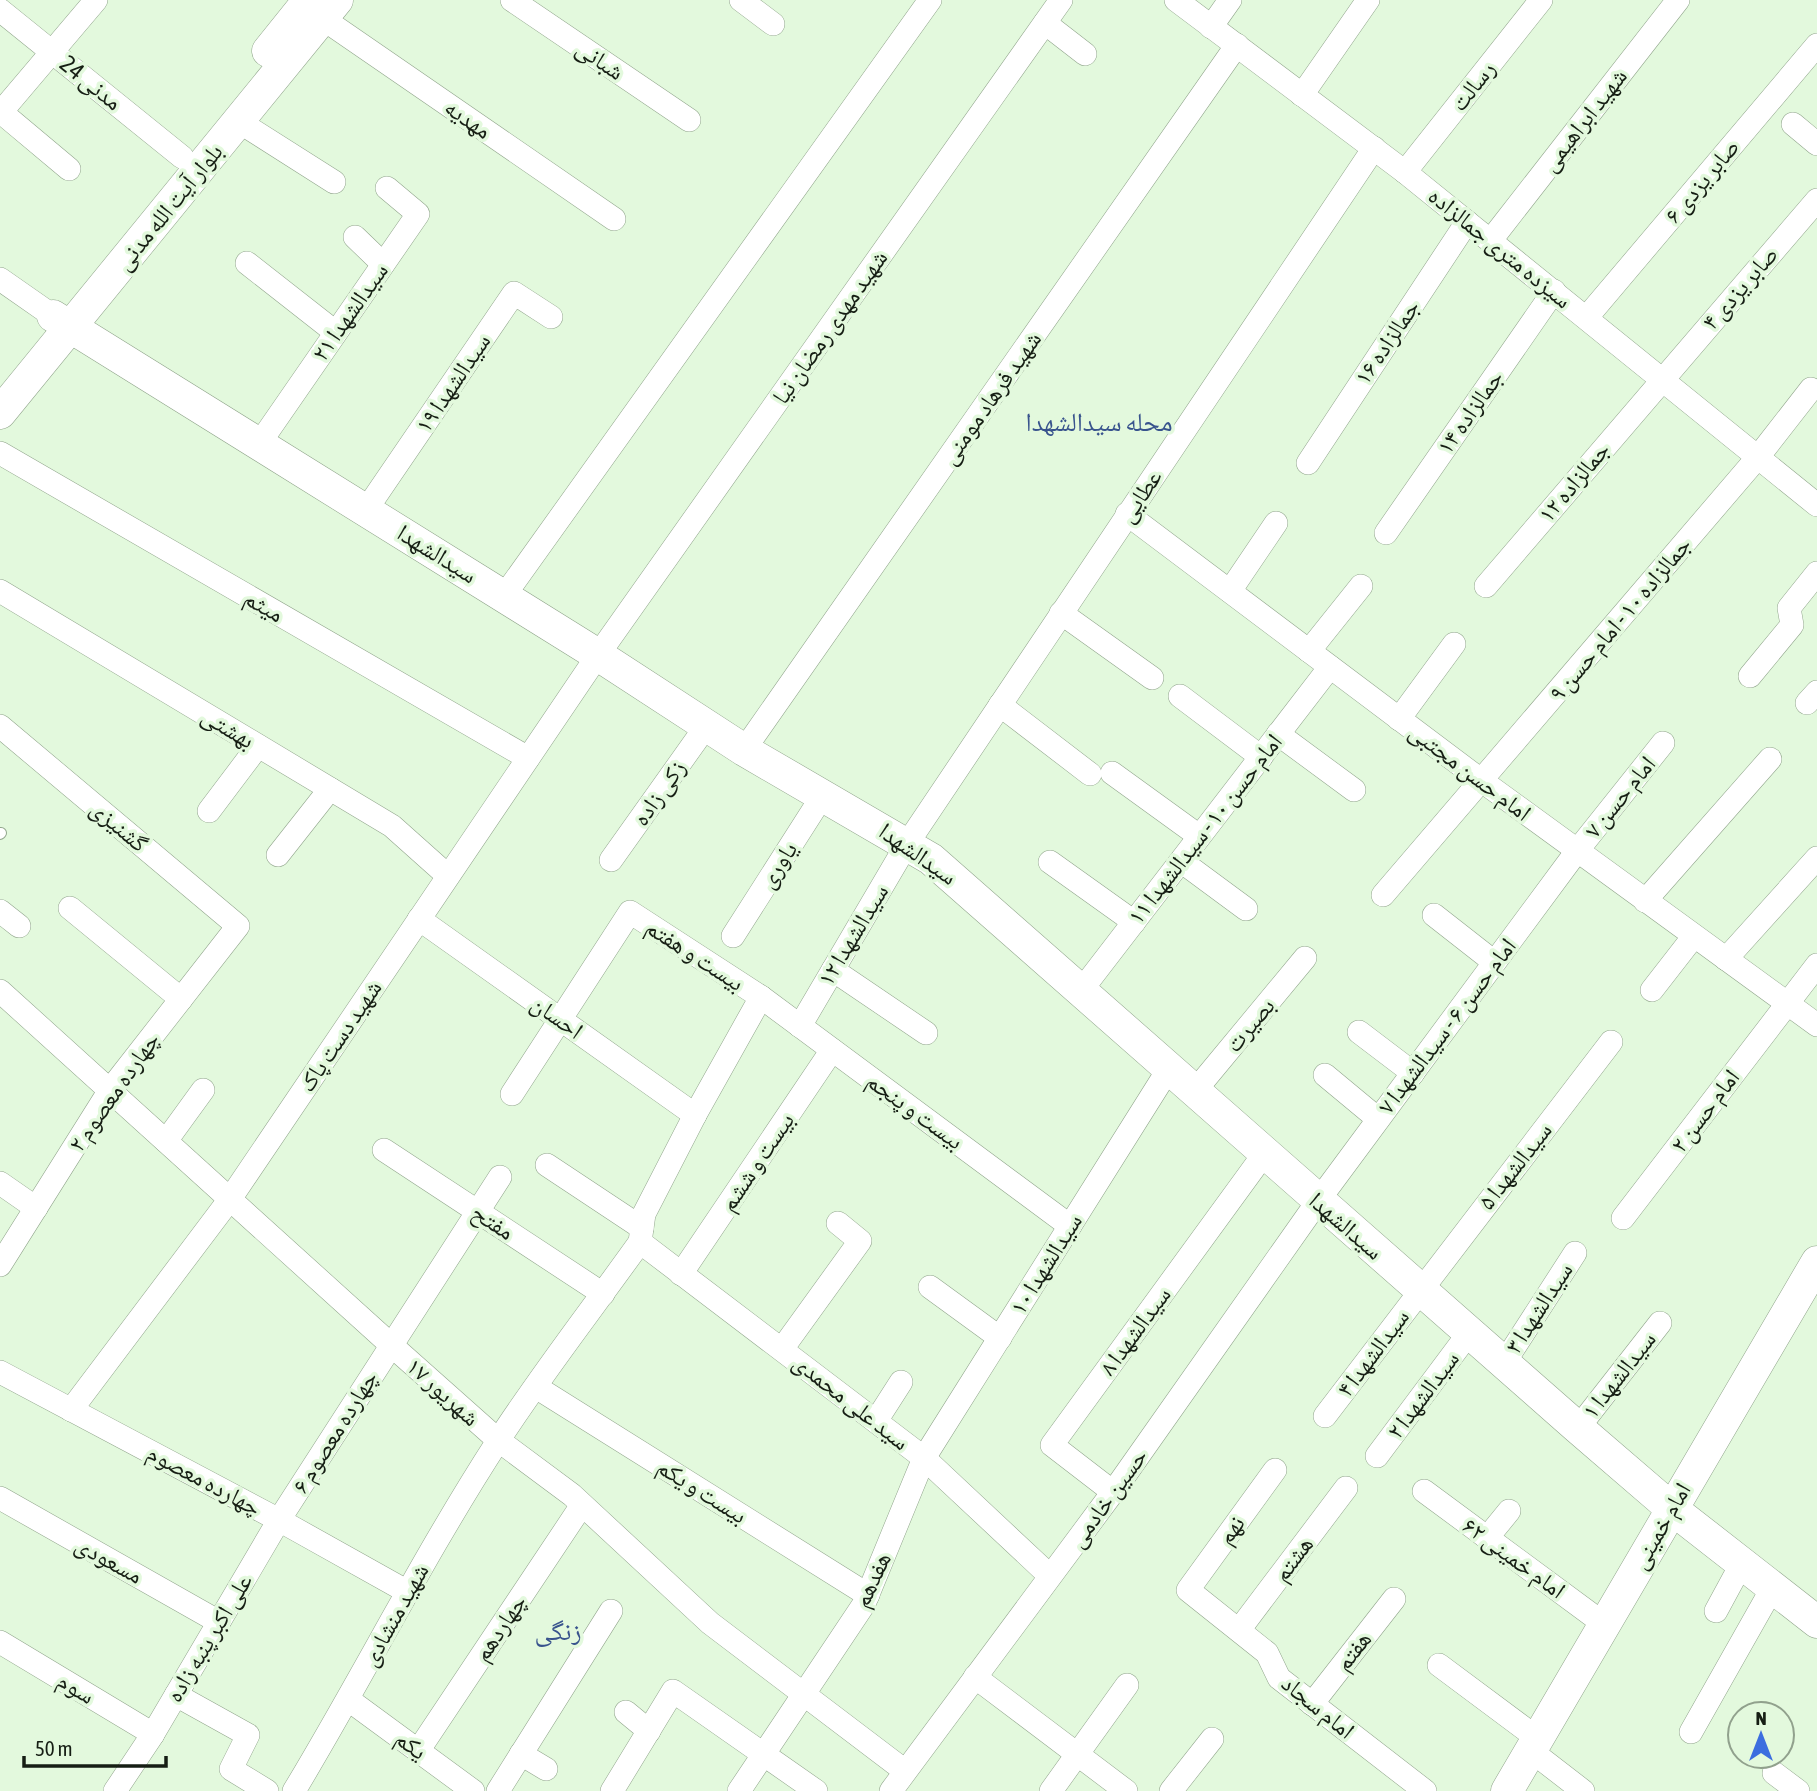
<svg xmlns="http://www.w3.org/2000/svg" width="1817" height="1791" viewBox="0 0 1817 1791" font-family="'Asap Condensed','Noto Naskh Arabic',sans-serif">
  <rect width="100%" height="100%" fill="#e3f9dd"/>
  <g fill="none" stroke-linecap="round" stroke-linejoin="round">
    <defs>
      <path id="lane" d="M0,834L1,833"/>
      <g id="street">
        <path d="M512,0L689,120"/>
        <path d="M741,0L773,24"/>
        <path d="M1176,0L1405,172L1817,505"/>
        <path d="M0,10L182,157"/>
        <path d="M322,18L614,219"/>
        <path d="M1045,23L1085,54"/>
        <path d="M1211,27L1230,0"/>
        <path d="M1302,95L1368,0"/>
        <path d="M238,121L334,182"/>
        <path d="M1793,124L1817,144"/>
        <path d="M69,169L1,112L96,0"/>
        <path d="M1405,172L1541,0"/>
        <path d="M355,237L383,264"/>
        <path d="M1491,240L1678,0"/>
        <path d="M247,263L335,332"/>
        <path d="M0,279L53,316"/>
        <path d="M1587,317L1817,45"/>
        <path d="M259,444L418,214L387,188"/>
        <path d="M0,453L528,758"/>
        <path d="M1308,463L1467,222"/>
        <path d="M366,510L514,293L551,317"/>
        <path d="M1127,514L1482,781L1817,1025"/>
        <path d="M1386,533L1554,291"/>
        <path d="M1486,586L1817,200"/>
        <path d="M0,591L392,826L448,876"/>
        <path d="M1230,591L1276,523"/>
        <path d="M504,596L930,0"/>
        <path d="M1061,613L1152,678"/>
        <path d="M1309,651L1361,586"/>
        <path d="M1750,676L1792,625L1789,608L1817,573"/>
        <path d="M1180,696L1261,757"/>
        <path d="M1807,703L1817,692"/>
        <path d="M1000,705L1090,774"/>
        <path d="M1399,719L1454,644"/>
        <path d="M0,726L238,926L110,1090L0,1265"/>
        <path d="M1278,734L1354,790"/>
        <path d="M744,750L1237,45"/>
        <path d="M1112,773L1199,836"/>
        <path d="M209,811L258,746"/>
        <path d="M278,855L330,789"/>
        <path d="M611,860L707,725"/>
        <path d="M1181,861L1246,909"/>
        <path d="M1050,862L1134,922"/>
        <path d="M1383,895L1758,457L1811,389"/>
        <path d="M1645,901L1770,759"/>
        <path d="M70,908L181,999"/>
        <path d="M0,911L19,926"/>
        <path d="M1434,915L1494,962"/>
        <path d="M419,919L695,1115"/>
        <path d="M733,936L823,795"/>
        <path d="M1726,959L1817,858"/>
        <path d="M833,970L926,1033"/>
        <path d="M1652,990L1694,936"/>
        <path d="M0,991L390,1344L498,1440L572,1495L710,1623L905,1771"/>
        <path d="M1080,992L1330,667"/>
        <path d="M800,1026L907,844L1374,148"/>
        <path d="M1359,1032L1413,1073"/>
        <path d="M1325,1075L1378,1119"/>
        <path d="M1194,1092L1305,958"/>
        <path d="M512,1094L630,912L761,997L1070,1226"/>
        <path d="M166,1141L203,1090"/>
        <path d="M384,1150L603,1294"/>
        <path d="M547,1165L642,1228"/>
        <path d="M0,1183L36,1208"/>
        <path d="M1623,1218L1817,965"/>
        <path d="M640,1242L924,1458L1050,1576"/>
        <path d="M681,1274L832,1050"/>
        <path d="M930,1287L1000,1338"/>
        <path d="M782,1349L860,1241L838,1223"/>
        <path d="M1504,1363L1575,1253"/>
        <path d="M0,1372L279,1520L406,1591"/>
        <path d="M536,1387L868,1595"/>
        <path d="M71,1410L230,1199L598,655L1061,0"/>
        <path d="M1325,1416L1611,1042"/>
        <path d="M876,1421L901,1382"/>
        <path d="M1578,1428L1660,1323"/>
        <path d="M1377,1456L1469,1333"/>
        <path d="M1275,1470L1188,1590L1267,1653L1279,1678L1425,1791"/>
        <path d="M1424,1491L1604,1624"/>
        <path d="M1113,1492L1052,1445L1264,1154"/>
        <path d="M0,1498L219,1622"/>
        <path d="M1487,1538L1509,1511"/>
        <path d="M1716,1611L1742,1563"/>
        <path d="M1239,1630L1346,1488"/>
        <path d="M0,1642L153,1734"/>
        <path d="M1439,1665L1537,1738"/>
        <path d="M975,1677L1126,1791"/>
        <path d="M176,1695L248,1735L231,1769L267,1791"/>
        <path d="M349,1700L473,1791"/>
        <path d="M1312,1704L1394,1599"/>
        <path d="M626,1712L649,1731"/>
        <path d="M1691,1732L1773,1587"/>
        <path d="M1530,1750L1583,1791"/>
        <path d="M418,1751L582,1505"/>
        <path d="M521,1754L546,1769"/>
        <path d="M1774,1773L1798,1791"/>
        <path d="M115,1791L153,1734L279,1520L500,1177"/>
        <path d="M294,1791C364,1675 424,1555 498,1441C542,1373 593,1308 640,1242L644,1214L695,1115L761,997"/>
        <path d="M498,1791L611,1611"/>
        <path d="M612,1791L673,1691L816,1791"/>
        <path d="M739,1791L864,1604L924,1458L1168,1070"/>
        <path d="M891,1791L1113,1492L1318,1201L1577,851L1663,743"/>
        <path d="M1051,1791L1127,1685"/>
        <path d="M1171,1791L1212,1739"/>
      </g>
      <g id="secondary">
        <path d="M268,51L309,0"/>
        <path d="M53,316L598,655L744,750L931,859L1578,1428L1671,1508L1817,1622"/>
        <path d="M0,413L337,0"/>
        <path d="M1507,1791L1817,1262"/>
      </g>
    </defs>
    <!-- lane casing -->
    <use href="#lane" stroke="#91a58c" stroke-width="12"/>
    <!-- street casing -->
    <use href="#street" stroke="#91a58c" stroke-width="24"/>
    <!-- secondary casing -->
    <use href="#secondary" stroke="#91a58c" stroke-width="33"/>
    <!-- lane -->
    <use href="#lane" stroke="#fff" stroke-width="10"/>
    <!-- street -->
    <use href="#street" stroke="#fff" stroke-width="23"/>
    <!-- secondary -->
    <use href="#secondary" stroke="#fff" stroke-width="32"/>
  </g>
  <g text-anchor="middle" stroke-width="7" stroke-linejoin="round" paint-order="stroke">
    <!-- street labels -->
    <g font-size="24" fill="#161e14" stroke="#e3f9dd">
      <text transform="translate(600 60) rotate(34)" y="8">شبانی</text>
      <text transform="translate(91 83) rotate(39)" y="8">مدنی 24</text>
      <text transform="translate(1473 86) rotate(-52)" y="8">رسالت</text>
      <text transform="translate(468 119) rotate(35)" y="8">مهدیه</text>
      <text transform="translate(1584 120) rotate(-52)" y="8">شهید ابراهیمی</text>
      <text transform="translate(1702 181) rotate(-50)" y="8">صابر یزدی ۶</text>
      <text transform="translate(169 207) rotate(-51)" y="8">بلوار آیت الله مدنی</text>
      <text transform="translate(1500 248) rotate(39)" y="8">سیزده متری جمالزاده</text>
      <text transform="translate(1740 288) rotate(-49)" y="8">صابر یزدی ۴</text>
      <text transform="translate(350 312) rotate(-55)" y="8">سیدالشهدا ۲۱</text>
      <text transform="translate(830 327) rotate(-55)" y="8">شهید مهدی رمضان نیا</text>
      <text transform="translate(1387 342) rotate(-56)" y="8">جمالزاده ۱۶</text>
      <text transform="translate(453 383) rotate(-56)" y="8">سیدالشهدا ۱۹</text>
      <text transform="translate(991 398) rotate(-55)" y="8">شهید فرهاد مومنی</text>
      <text transform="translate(1470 412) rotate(-55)" y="8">جمالزاده ۱۴</text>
      <text transform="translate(1574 482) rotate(-50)" y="8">جمالزاده ۱۲</text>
      <text transform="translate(1140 496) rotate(-56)" y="8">عطایی</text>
      <text transform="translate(437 554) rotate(32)" y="8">سیدالشهدا</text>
      <text transform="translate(264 606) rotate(30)" y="8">میثم</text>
      <text transform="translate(1620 619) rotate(-50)" y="8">جمالزاده ۱۰ - امام حسن ۹</text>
      <text transform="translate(228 728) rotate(31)" y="8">بهشتی</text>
      <text transform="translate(1470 772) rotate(37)" y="8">امام حسن مجتبی</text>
      <text transform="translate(659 793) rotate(-55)" y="8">زکی زاده</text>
      <text transform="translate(1620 797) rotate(-51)" y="8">امام حسن ۷</text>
      <text transform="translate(119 826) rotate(40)" y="8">گشنیزی</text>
      <text transform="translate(1205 829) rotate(-52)" y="8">امام حسن ۱۰ - سیدالشهدا ۱۱</text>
      <text transform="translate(918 854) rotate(35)" y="8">سیدالشهدا</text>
      <text transform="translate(778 865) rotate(-57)" y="8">یاوری</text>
      <text transform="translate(853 935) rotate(-59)" y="8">سیدالشهدا ۱۲</text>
      <text transform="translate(695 955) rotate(33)" y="8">بیست و هفتم</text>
      <text transform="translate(557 1017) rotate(35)" y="8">احسان</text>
      <text transform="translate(1250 1025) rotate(-50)" y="8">بصیرت</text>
      <text transform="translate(1447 1026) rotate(-53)" y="8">امام حسن ۶ - سیدالشهدا ۷</text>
      <text transform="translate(340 1036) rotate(-56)" y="8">شهید دست پاک</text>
      <text transform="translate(114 1092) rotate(-55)" y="8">چهارده معصوم ۲</text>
      <text transform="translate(915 1111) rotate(36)" y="8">بیست و پنجم</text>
      <text transform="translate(1705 1111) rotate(-53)" y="8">امام حسن ۲</text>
      <text transform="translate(757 1162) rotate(-56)" y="8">بیست و ششم</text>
      <text transform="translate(1515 1166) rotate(-52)" y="8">سیدالشهدا ۵</text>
      <text transform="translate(493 1222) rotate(33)" y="8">مفتح</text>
      <text transform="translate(1346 1226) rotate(41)" y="8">سیدالشهدا</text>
      <text transform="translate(1046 1264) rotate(-58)" y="8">سیدالشهدا ۱۰</text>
      <text transform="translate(1539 1308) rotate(-57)" y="8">سیدالشهدا ۳</text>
      <text transform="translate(1135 1331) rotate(-54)" y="8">سیدالشهدا ۸</text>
      <text transform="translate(1373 1353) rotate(-53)" y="8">سیدالشهدا ۴</text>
      <text transform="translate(1619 1375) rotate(-52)" y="8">سیدالشهدا ۱</text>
      <text transform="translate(443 1392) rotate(42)" y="8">۱۷ شهریور</text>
      <text transform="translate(1423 1395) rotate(-53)" y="8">سیدالشهدا ۲</text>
      <text transform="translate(851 1402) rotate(38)" y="8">سید علی محمدی</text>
      <text transform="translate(335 1432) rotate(-58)" y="8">چهارده معصوم ۶</text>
      <text transform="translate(204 1480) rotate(28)" y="8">چهارده معصوم</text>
      <text transform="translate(702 1491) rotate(32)" y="8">بیست و یکم</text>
      <text transform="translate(1108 1498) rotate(-54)" y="8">حسین خادمی</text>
      <text transform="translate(1661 1526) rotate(-60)" y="8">امام خمینی</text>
      <text transform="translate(1231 1530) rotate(-54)" y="8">نهم</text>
      <text transform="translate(1514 1558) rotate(36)" y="8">امام خمینی ۶۲</text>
      <text transform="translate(1293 1559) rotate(-53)" y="8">هشتم</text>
      <text transform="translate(109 1560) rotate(29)" y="8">مسعودی</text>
      <text transform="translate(872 1580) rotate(-65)" y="8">هفدهم</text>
      <text transform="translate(395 1615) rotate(-61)" y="8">شهید منشادی</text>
      <text transform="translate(500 1628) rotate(-56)" y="8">چهاردهم</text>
      <text transform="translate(209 1638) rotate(-59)" y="8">علی اکبر پنبه زاده</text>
      <text transform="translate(1353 1651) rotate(-52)" y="8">هفتم</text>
      <text transform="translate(76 1688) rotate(31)" y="8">سوم</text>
      <text transform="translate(1318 1707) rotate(39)" y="8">امام سجاد</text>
      <text transform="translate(411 1745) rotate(36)" y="8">یکم</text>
    </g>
    <!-- neighbourhood labels -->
    <g font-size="26" fill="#38538d" stroke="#e3f9dd">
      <text x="1099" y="431">محله سیدالشهدا</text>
      <text x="558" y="1640">زنگی</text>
    </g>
  </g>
  <!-- north arrow -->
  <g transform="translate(1761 1735)"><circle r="33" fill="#e3f9dd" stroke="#91a18d" stroke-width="2"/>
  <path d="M0-5L12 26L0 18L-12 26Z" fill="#3c6edf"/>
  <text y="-10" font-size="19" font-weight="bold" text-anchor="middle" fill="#161e14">N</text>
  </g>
  <!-- scale -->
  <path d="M24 1756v10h142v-10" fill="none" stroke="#161e14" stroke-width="3.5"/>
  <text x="35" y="1756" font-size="21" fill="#161e14" stroke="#e3f9dd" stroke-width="5" paint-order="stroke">50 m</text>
</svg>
